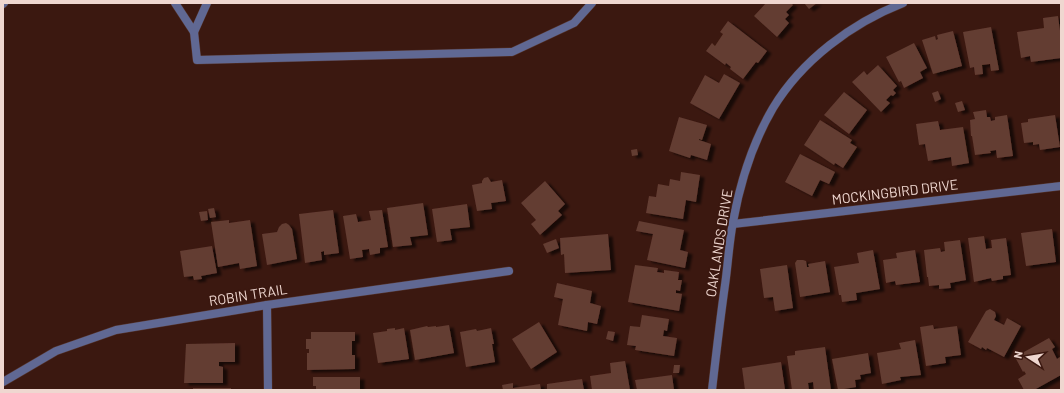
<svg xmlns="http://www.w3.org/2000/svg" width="1064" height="393" viewBox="0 0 1064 393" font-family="Barlow,sans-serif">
  <defs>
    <filter id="shadow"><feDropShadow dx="4.5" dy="2.5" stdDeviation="1" flood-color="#0009"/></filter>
  </defs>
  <rect width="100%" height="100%" fill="#3b1810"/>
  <!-- building -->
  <g fill="#633c32" filter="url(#shadow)">
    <path d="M766,3H791L793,5L786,12L789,15L785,19L789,23L777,37L754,16Z"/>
    <path d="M804,3H817L809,9Z"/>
    <path d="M1058,16L1061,38V58L1031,62L1030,56L1021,58L1017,32L1044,28L1043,18Z"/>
    <path d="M728,21L767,51L758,63L756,62L743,79L730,69L731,67L726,63L725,65L706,51L712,43L715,46L723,34L720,32Z"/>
    <path d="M991,27L999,70L991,71L990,64L982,65L983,74L975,75L974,67L970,68L963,32Z"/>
    <path d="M953,31L962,66L933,74L922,40L935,36L936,40L938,39L937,35Z"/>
    <path d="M914,43L927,68L920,72L923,78L904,88L901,81L899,82L886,57Z"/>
    <path d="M878,65L897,86L893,90L896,93L893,96L891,95L886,100L890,103L881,112L852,82L864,71L867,75Z"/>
    <path d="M724,74L740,83L719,119L690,103L705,75L719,83Z"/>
    <path d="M938,91L941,99L935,102L932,93Z"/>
    <path d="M844,92L867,110L849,134L824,115Z"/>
    <path d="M962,101L965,110L958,112L955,103Z"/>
    <path d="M986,110L987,117H990L991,121L995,120V117L1007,115L1013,156L997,158L996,150L990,151L991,153L975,155L972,136H971L970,120L975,119L973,112Z"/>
    <path d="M1055,115L1060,147L1040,150L1039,144L1033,145V142L1024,143L1021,123L1028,122V119Z"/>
    <path d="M679,117L707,125L702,140L699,139V140L711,144L707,160L691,155L690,158L669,151Z"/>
    <path d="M820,120L852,140L850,143L857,147L843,168L835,163L834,165L804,145Z"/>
    <path d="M938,121L940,130L963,127L969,163L952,166L951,157L928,161L925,144L919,145L916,124Z"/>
    <path d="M637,149L638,155L632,156L631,150Z"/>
    <path d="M800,154L835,172L829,184L820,180L812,196L785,182Z"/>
    <path d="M681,172L700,175L696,202L686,200L683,219L646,213L649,196L656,197L658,184L669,186L670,179L680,181Z"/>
    <path d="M488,177L491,182L502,180L506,201L491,203L492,209L477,211L472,185L482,183V181L484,178Z"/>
    <path d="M545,181L565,204L558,211L562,215L540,235L531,224L536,220L521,203Z"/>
    <path d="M423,203L428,235L410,237L412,245L393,247L387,208Z"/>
    <path d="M467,204L470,227L450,229L452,240L437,242L432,209Z"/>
    <path d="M214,208L216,217L210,218L208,209Z"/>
    <path d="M333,210L339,253L324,255V251L321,252L322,260L305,263L299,214Z"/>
    <path d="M382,210L388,247L380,248V253L370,255L369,249L362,250L363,257L350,259L343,216L356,214L358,222L371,220L369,211Z"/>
    <path d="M207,211L208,220L201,221L199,212Z"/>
    <path d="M229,220V223L250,220L257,266L240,269L239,263L218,267L211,222Z"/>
    <path d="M639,221L684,230L680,250L688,252L685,268L647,260L653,234L636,231Z"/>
    <path d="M286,223L289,225L292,229L297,259L267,265L262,234L277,232L279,227L282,224Z"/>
    <path d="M1052,229L1056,262L1026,266L1021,233Z"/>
    <path d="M608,234L611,270L565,273L564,254L561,255L560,238Z"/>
    <path d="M984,236L986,249L992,248L991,240L1006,238L1011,275L1003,276V279L992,281L991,278L974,282L968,238Z"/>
    <path d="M556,239L559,248L547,253L543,244Z"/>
    <path d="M960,240L966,280L950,283L951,288L939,289V285L929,286L928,277H927L924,250L940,248L941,252L945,251L944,242Z"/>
    <path d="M212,246L217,273L201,276L202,279L194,280L193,276L184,277L180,251Z"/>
    <path d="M873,250L880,289L856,293L857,300L842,302L841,295H839L834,267L859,263L857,253Z"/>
    <path d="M915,250L920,282L896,285L895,281L886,283L883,260L897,258L896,253Z"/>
    <path d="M797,260H803L806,261L807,267H809L808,264L825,261L830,292L800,297L795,263Z"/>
    <path d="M635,265L658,268L657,272L664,273V270L679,272L678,280H682L680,291L676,290V293L682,294L679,311L628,302Z"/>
    <path d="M787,265L793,308L775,311L773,297L764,298L760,269Z"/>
    <path d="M557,283L592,291L590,303L601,306L597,324L588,322L587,331L558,325L563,299L554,297Z"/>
    <path d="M990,309L995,312L996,316L994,320L1004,325L1007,318L1021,326L1004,357L987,348L986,350L982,347L981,349L968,342L986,311Z"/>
    <path d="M642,315L669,319L667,331L664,330L663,336L677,338L674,356L635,350L636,346L627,345L630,326L640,327Z"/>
    <path d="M539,322L557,352L531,369L512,339Z"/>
    <path d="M449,325L454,353L415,360L410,330L427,326L428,327L436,326V327Z"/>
    <path d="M933,325L934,329L957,326L961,355L945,357L946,363L926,366L920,327Z"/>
    <path d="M395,328V330L404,328L409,359L378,363L373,333L387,331V329Z"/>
    <path d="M491,328L494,344H492L495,362L466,367L460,332L476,329L477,331Z"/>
    <path d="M608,331L615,332L613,341L606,339Z"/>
    <path d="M311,332H355V341H352V355H355V369L307,370V353H309V349H306V339H311Z"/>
    <path d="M1049,338L1055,347L1052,349L1057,359L1060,357L1061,359V375L1034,390H1024L1018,379L1026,374L1024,371L1023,372L1015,357Z"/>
    <path d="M915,340L921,375L900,377L901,380L882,384L877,353L901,349L899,343Z"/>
    <path d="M235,343V362H219V366L223,367V383H184L186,344Z"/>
    <path d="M825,347L831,390H814L813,382L808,383L809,390H792L787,356L795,355V351Z"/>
    <path d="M868,353L871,373L860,375L861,379L855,380L856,387L838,390L832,359Z"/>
    <path d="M625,361L630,390H592L590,376L611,373L610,363Z"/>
    <path d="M781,362L785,390H745L742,368Z"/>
    <path d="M674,365H680L679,373H673Z"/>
    <path d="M672,375L674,390H637L635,380Z"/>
    <path d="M313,377H360V390H316V386H313Z"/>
    <path d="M582,379L584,390H547V384Z"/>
    <path d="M513,383V388L540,384L541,390H503L502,385Z"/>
    <rect x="193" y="388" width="38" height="2"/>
  </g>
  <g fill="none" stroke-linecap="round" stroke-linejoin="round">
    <defs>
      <g id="minor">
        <path d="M175,3L194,32L207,3"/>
        <path d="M3,4L4,3"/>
        <path d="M194,32L197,60L512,52L574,23L592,3"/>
        <path d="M733,224L1061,186"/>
        <path d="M267,305L268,390"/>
        <path d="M3,382L56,351L116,330L267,305L509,271"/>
        <path d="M712,390C716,355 720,320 725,285C728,264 729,243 733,222C740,183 753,142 773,108C802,60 852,23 903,3"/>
      </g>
    </defs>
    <!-- minor casing -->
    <use href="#minor" stroke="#54332b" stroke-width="9"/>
    <!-- minor -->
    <use href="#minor" stroke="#606893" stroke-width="8"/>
  </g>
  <g text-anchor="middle" stroke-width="3.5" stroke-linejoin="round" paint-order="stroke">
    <!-- street labels -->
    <g font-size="14" fill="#efd7d0" stroke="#3b1810">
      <text transform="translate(895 192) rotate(-7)" y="5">MOCKINGBIRD DRIVE</text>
      <text transform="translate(719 243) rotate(-81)" y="5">OAKLANDS DRIVE</text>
      <text transform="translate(248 295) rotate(-9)" y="5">ROBIN TRAIL</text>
    </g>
  </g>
  <!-- border -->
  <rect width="1064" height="393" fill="none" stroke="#efd7d0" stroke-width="8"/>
  <!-- north arrow -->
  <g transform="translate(1028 357) rotate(282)" stroke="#3b1810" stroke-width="3" paint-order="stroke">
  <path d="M0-3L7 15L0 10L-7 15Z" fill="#efd7d0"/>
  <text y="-6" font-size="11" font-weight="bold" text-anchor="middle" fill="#efd7d0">N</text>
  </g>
</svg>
